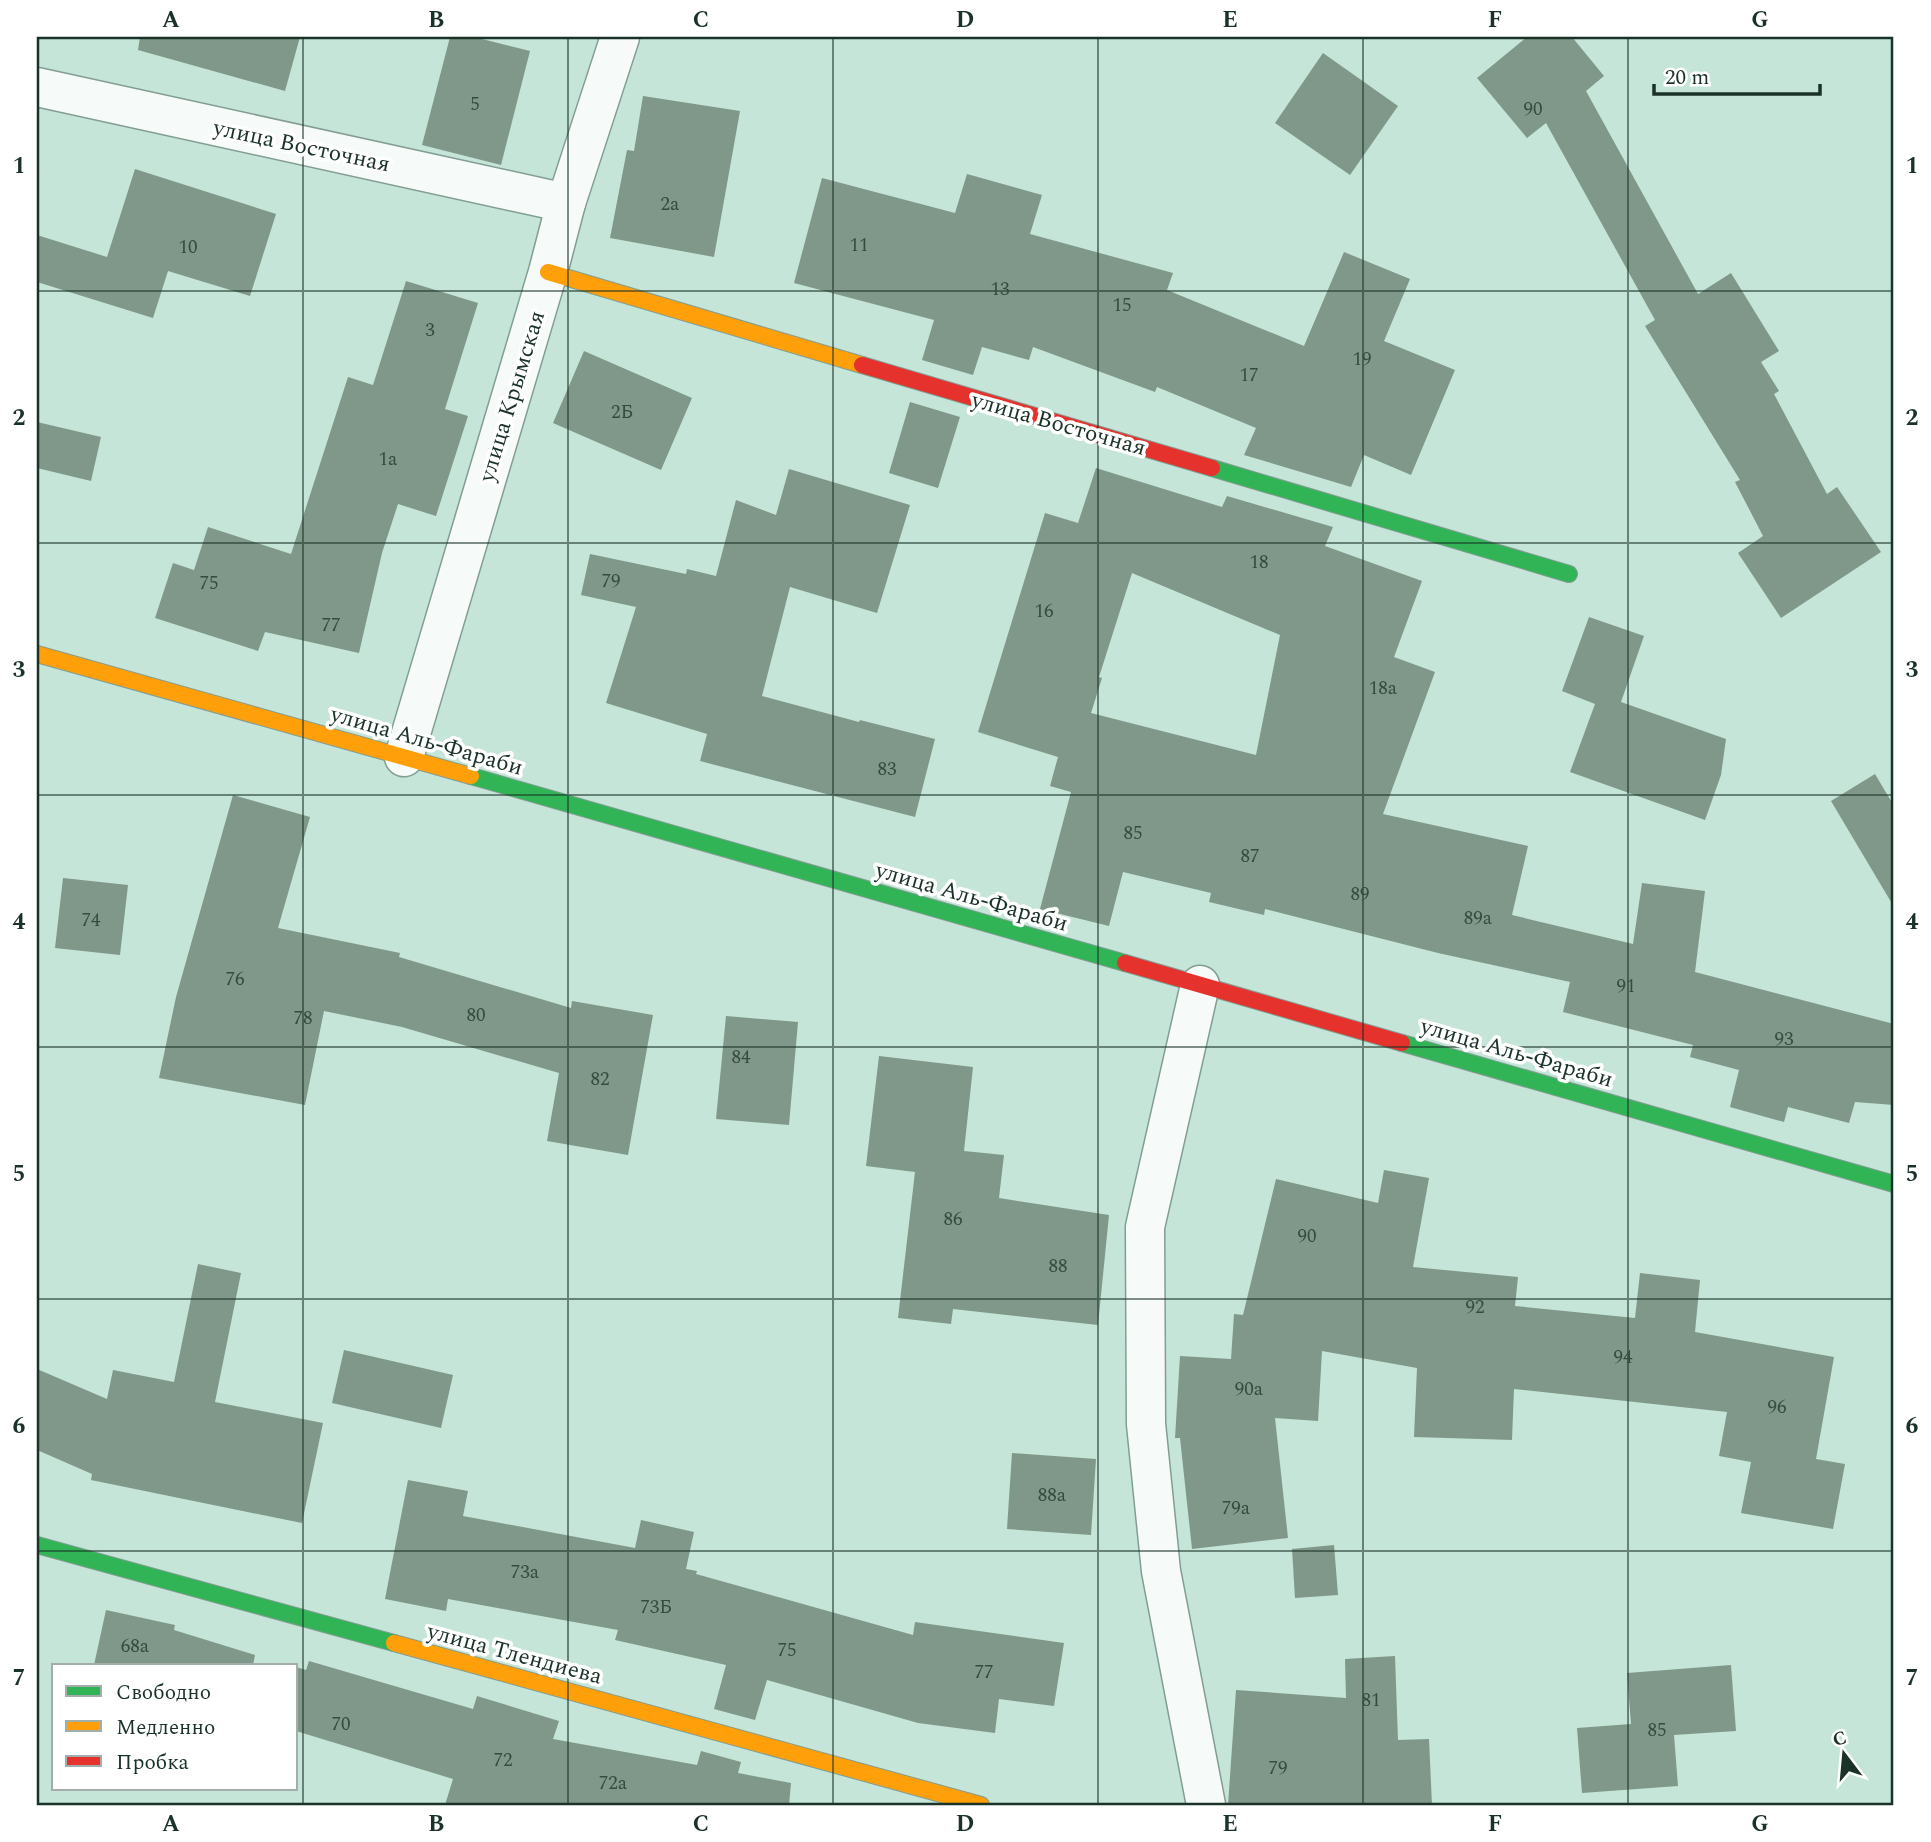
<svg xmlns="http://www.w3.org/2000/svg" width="1931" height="1842" viewBox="0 0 1931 1842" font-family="Spectral,serif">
  <rect width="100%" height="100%" fill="#c4e5d7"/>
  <!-- building -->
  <g fill="#809889" fill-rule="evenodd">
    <path d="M140,37H300L285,91L138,50Z"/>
    <path d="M450,37H474L530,51L501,165L422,145Z"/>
    <path d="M1527,37H1572L1604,76L1586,91L1698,294L1731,273L1779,351L1761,362L1779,391L1774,394L1827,494L1837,487L1881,552L1781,618L1738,553L1763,536L1735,482L1740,480L1645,326L1655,320L1546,123L1527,138L1477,78Z"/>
    <path d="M1323,53L1398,106L1350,175L1275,123Z"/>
    <path d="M643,96L740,111L714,257L610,238L627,150L634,151Z"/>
    <path d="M135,169L276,214L250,296L168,271L153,318L37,282V235L107,257Z"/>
    <path d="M967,174L1042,195L1030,234L1173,273L1167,290L1304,346L1344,252L1410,279L1384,341L1455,370L1411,475L1364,455L1351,487L1244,455L1256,428L1157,387L1155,392L1033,347L1029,360L982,347L973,375L922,360L934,320L794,283L822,178L955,213Z"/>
    <path d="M406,281L478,303L445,409L468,416L436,516L398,504L382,553L359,653L265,632L258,651L155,618L173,563L194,570L208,527L291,554L348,377L373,385Z"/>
    <path d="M584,351L692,398L661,470L553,423Z"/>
    <path d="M910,402L960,417L938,488L889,473Z"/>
    <path d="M37,422L101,437L91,481L37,468Z"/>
    <path d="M1096,468L1222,507L1227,496L1333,527L1325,546L1422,581L1394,657L1435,672L1383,814L1528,846L1512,915L1633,944L1642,883L1705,891L1695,972L1894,1024V1105L1855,1102L1849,1123L1788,1107L1784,1122L1730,1107L1739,1070L1690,1057L1693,1045L1563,1012L1570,982L1438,953L1265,909L1264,915L1209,902L1211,893L1123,872L1109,926L1040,909L1071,792L1050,786L1058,757L978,732L1045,513L1078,523ZM1132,573L1280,635L1256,755L1091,713L1102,678L1099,677Z"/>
    <path d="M789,469L910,505L877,613L790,587L762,696L859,722L860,720L935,739L915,817L700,761L707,734L606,703L636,607L581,595L590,554L686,574L687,569L716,576L736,500L776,515Z"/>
    <path d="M1589,617L1644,636L1621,702L1726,739L1721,775L1705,820L1570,772L1595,704L1562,691Z"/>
    <path d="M1875,774L1894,806V907L1831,801Z"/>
    <path d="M233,795L310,817L278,928L400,953L399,957L571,1008L572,1001L653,1015L628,1155L547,1141L559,1073L402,1027L324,1011L305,1105L159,1078L176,997Z"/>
    <path d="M63,878L128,885L120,955L55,948Z"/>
    <path d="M726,1016L798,1022L789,1125L716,1119Z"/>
    <path d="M879,1056L973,1067L964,1151L1004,1155L999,1198L1109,1215L1098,1325L953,1309L951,1324L898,1318L915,1172L866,1166Z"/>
    <path d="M1384,1170L1429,1178L1413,1267L1518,1277L1515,1306L1635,1318L1640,1273L1700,1280L1695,1332L1834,1357L1816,1459L1845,1464L1833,1529L1741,1513L1751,1462L1719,1456L1727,1412L1514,1389L1512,1440L1414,1437L1417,1368L1322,1351L1318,1421L1275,1418L1288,1538L1192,1549L1180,1438H1175L1180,1356L1231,1359L1234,1314L1243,1315L1276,1179L1378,1203Z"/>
    <path d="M198,1264L241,1273L215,1402L323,1423L302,1523L91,1480L92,1474L37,1450V1369L107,1399L113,1370L174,1382Z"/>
    <path d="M344,1350L453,1375L441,1428L332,1403Z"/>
    <path d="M1012,1453L1096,1459L1091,1535L1007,1529Z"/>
    <path d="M408,1480L468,1491L463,1516L635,1548L641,1520L694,1532L686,1569L697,1571L696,1574L913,1635L915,1622L1064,1643L1054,1706L999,1699L995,1733L918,1723L767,1680L755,1720L714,1709L726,1665L615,1640L618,1630L448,1599L446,1611L385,1599Z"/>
    <path d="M1334,1545L1338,1595L1295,1598L1292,1549Z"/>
    <path d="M106,1610L175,1625L174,1630L255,1655L253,1665H94Z"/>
    <path d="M1395,1656L1398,1740L1429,1739L1432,1805H1228L1236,1690L1346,1698L1345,1659Z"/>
    <path d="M309,1661L473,1709L477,1696L559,1721L553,1739L697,1765L701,1751L741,1762L738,1773L791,1783L789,1805H445L453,1779L296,1731V1667L306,1670Z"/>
    <path d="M1731,1665L1736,1731L1674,1735L1678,1786L1582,1793L1577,1728L1631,1724L1627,1673Z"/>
  </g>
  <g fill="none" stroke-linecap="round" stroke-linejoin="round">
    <defs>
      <g id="street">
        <path d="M37,87L566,203"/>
        <path d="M404,757L548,272L566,203L620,37"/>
        <path d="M1200,985L1145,1227L1146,1424L1161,1571L1206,1805"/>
      </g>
      <g id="fast">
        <path d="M1212,468L1569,574"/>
        <path d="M471,776L1125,963"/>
        <path d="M1402,1043L1894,1184"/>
        <path d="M37,1545L394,1643"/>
      </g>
      <g id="slow">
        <path d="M548,272L862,365"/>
        <path d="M37,654L471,776"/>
        <path d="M394,1643L981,1805"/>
      </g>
      <g id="jam">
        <path d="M862,365L1212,468"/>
        <path d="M1125,963L1402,1043"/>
      </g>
    </defs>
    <!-- street casing -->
    <use href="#street" stroke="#839d92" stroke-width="41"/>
    <!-- fast casing -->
    <use href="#fast" stroke="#839d92" stroke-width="18"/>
    <!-- slow casing -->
    <use href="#slow" stroke="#839d92" stroke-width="18"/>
    <!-- jam casing -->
    <use href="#jam" stroke="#839d92" stroke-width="18"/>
    <!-- street -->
    <use href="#street" stroke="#f6fbf9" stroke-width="38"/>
    <!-- fast -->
    <use href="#fast" stroke="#30b455" stroke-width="16"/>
    <!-- slow -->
    <use href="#slow" stroke="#ff9f0a" stroke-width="16"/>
    <!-- jam -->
    <use href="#jam" stroke="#e5322d" stroke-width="16"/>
  </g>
  <!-- grid -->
  <path fill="none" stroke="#1a3228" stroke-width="2" stroke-opacity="0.55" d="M303,37V1805M568,37V1805M833,37V1805M1098,37V1805M1363,37V1805M1628,37V1805M37,291H1894M37,543H1894M37,795H1894M37,1047H1894M37,1299H1894M37,1551H1894"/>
  <g text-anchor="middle" stroke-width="7" stroke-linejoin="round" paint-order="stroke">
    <!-- number labels -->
    <g font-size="19" fill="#344c40">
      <text x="475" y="110">5</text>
      <text x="1533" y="115">90</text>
      <text x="670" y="210">2а</text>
      <text x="859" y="251">11</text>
      <text x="188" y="253">10</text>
      <text x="1000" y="295">13</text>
      <text x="1122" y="311">15</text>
      <text x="430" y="336">3</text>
      <text x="1362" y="365">19</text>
      <text x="1249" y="381">17</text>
      <text x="622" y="418">2Б</text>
      <text x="388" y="465">1а</text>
      <text x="1259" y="568">18</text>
      <text x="611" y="587">79</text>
      <text x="209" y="589">75</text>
      <text x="1044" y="617">16</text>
      <text x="331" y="631">77</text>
      <text x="1383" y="694">18а</text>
      <text x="887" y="775">83</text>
      <text x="1133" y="839">85</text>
      <text x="1250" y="862">87</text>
      <text x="1360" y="900">89</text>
      <text x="1478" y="924">89а</text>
      <text x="91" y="926">74</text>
      <text x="235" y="985">76</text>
      <text x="1626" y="992">91</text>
      <text x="476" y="1021">80</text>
      <text x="303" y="1024">78</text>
      <text x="1784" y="1045">93</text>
      <text x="741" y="1063">84</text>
      <text x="600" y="1085">82</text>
      <text x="953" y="1225">86</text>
      <text x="1307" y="1242">90</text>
      <text x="1058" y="1272">88</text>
      <text x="1475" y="1313">92</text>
      <text x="1623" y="1363">94</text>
      <text x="1249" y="1395">90а</text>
      <text x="1777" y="1413">96</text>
      <text x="1052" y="1501">88а</text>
      <text x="1236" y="1514">79а</text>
      <text x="525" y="1578">73а</text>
      <text x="656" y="1613">73Б</text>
      <text x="135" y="1652">68а</text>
      <text x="787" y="1656">75</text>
      <text x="984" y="1678">77</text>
      <text x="1371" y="1706">81</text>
      <text x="341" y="1730">70</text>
      <text x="1657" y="1736">85</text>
      <text x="503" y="1766">72</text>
      <text x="1278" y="1774">79</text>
      <text x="613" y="1789">72а</text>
    </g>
    <!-- street labels -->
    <g font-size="23" fill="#1a3228" stroke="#fff">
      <text transform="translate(302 145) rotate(12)" y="8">улица Восточная</text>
      <text transform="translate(511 396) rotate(-73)" y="8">улица Крымская</text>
      <text transform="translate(1059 423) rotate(16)" y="8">улица Восточная</text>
      <text transform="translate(427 740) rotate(16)" y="8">улица Аль-Фараби</text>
      <text transform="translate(972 896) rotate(16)" y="8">улица Аль-Фараби</text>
      <text transform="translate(1517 1052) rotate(16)" y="8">улица Аль-Фараби</text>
      <text transform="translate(515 1653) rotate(15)" y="8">улица Тлендиева</text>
    </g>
  </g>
  <!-- border -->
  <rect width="1931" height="1842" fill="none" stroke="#ffffff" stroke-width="77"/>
  <!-- legend -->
  <rect x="52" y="1664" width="245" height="126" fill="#ffffff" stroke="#a3ada9" stroke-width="2"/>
  <rect x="66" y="1686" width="35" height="10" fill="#30b455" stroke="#a3ada9" stroke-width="2"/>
  <text x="116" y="1699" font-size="21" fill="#1a3228">Свободно</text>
  <rect x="66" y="1721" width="35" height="10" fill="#ff9f0a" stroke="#a3ada9" stroke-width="2"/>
  <text x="116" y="1734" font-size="21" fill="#1a3228">Медленно</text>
  <rect x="66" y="1756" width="35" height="10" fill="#e5322d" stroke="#a3ada9" stroke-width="2"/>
  <text x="116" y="1769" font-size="21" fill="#1a3228">Пробка</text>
  <!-- north arrow -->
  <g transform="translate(1844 1754) rotate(344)" stroke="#ffffff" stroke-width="5" paint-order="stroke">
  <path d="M0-5L12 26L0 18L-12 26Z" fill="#1a3228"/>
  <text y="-10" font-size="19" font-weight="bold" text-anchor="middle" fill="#1a3228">С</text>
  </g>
  <!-- scale -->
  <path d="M1654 84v10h166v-10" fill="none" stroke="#1a3228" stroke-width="3.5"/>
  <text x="1665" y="84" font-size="21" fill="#1a3228" stroke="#ffffff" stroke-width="5" paint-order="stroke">20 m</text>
  <rect x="38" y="38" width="1854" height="1766" fill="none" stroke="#1a3228" stroke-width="2.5"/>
  <g font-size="23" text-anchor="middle" font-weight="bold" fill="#1a3228">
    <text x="171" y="27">A</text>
    <text x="436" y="27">B</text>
    <text x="701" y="27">C</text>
    <text x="965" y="27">D</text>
    <text x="1230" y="27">E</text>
    <text x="1495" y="27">F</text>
    <text x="1760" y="27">G</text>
    <text x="19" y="173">1</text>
    <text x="1912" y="173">1</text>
    <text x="19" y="425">2</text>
    <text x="1912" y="425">2</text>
    <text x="19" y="677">3</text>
    <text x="1912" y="677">3</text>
    <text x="19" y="929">4</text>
    <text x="1912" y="929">4</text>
    <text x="19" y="1181">5</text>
    <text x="1912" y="1181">5</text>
    <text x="19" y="1433">6</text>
    <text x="1912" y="1433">6</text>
    <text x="19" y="1685">7</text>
    <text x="1912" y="1685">7</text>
    <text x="171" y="1831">A</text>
    <text x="436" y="1831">B</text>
    <text x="701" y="1831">C</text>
    <text x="965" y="1831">D</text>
    <text x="1230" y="1831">E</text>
    <text x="1495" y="1831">F</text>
    <text x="1760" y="1831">G</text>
  </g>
</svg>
